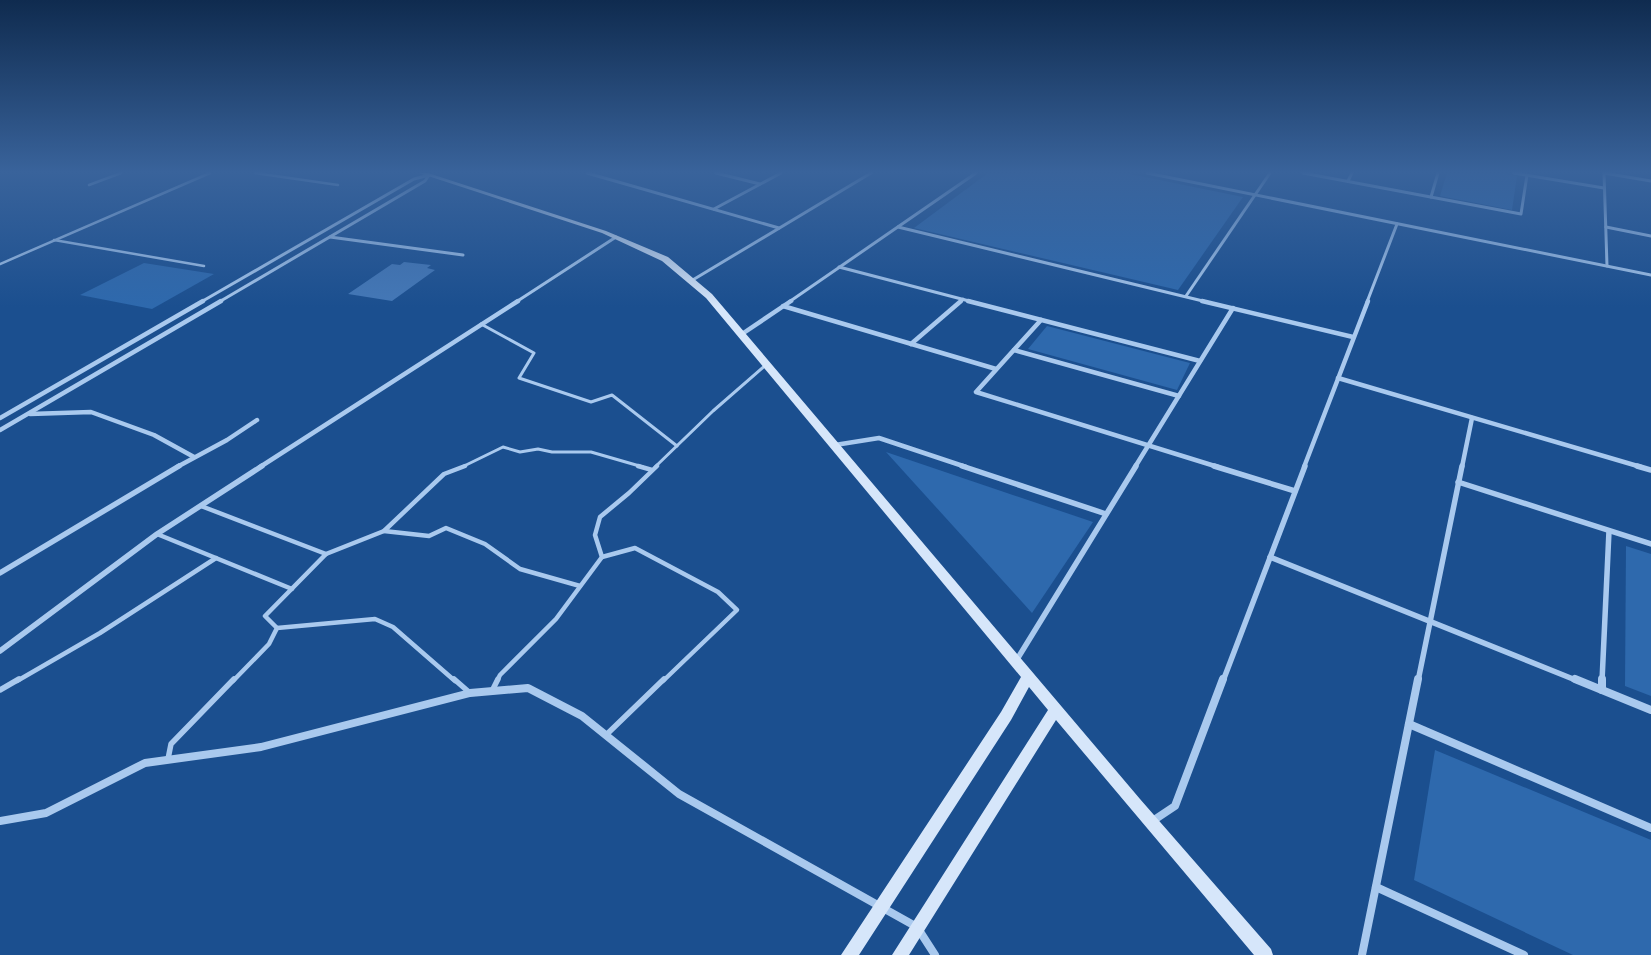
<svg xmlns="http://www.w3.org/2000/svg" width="1651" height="955" viewBox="0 0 1651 955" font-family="'Nunito Sans',sans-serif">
  <rect width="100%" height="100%" fill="#1b4f8f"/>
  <!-- green -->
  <g fill="#2e69ad">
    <path d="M988,173H1125L1243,197L1178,290L914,228Z"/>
    <path d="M1447,173H1500L1517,176L1512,210L1440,196Z"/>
    <path d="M144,263L214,274L152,309L80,295Z"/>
    <path d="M1047,326L1190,363L1177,390L1028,349Z"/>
    <path d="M886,452L1093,522L1032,613Z"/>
    <path d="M1626,546L1651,554V696L1625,686Z"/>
    <path d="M1435,750L1651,840V955H1573L1414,880Z"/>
  </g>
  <!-- building -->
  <path fill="#4478b7" d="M404,262L431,265L427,268L435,270L392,301L348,294L392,264L400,265Z"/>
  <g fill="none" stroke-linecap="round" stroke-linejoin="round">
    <!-- lane-far3 -->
    <g stroke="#a9c9ee" stroke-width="2.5">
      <path d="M255,173L338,185"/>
      <path d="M89,185L121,173"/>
      <path d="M54,240L204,266"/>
      <path d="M0,264L210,173"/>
    </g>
    <!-- lane-far2 -->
    <g stroke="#a9c9ee" stroke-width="3">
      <path d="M481,324L534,353L519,378L591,402L612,395L677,446"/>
      <path d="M462,467L503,447L520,452L538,449L552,452H591L643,467"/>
      <path d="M655,467L713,411L767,364"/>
    </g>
    <!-- lane-far1 -->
    <g stroke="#a9c9ee" stroke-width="4.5">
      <path d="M638,466L652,470"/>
      <path d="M201,506L326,554"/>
      <path d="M384,531L429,536L446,528L485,544L520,569L580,586"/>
      <path d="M157,534L292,589"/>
      <path d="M602,557L635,548L718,592L737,610L663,681"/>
      <path d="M277,628L375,619L393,627L455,681"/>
      <path d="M17,681L100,633L216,558"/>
      <path d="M233,681L269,644L277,628L265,616L326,554L384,531L444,474L465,466"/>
      <path d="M497,681L500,675L556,619L602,557L595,535L600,517L629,493L657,466"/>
    </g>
    <!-- lane -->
    <g stroke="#a9c9ee" stroke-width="5.5">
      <path d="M454,679L470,693"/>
      <path d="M0,690L19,679"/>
      <path d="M492,691L498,679"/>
      <path d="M606,735L664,679"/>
      <path d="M168,759L171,744L234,679"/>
    </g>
    <!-- street-far3 -->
    <g stroke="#a9c9ee" stroke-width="3">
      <path d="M587,173L779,228"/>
      <path d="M716,173L760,184"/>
      <path d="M1147,173L1651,275"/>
      <path d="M1303,173L1521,214L1527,175"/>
      <path d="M1514,173L1604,188"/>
      <path d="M1604,173L1607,266"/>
      <path d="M1604,173L1651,181"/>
      <path d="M1348,181L1352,173"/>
      <path d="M1431,197L1438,173"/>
      <path d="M714,209L781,173"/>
      <path d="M898,227L1207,302"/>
      <path d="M1606,227L1651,236"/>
      <path d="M330,237L463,255"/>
      <path d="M839,267L973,302"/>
      <path d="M691,281L871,173"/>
      <path d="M1186,296L1270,173"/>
      <path d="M201,302L414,179L429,175"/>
      <path d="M219,302L425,181L429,175"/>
      <path d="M516,302L616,237"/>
      <path d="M789,302L976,173"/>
      <path d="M960,302L963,299"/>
      <path d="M1367,302L1397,224"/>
    </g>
    <!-- street-far2 -->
    <g stroke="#a9c9ee" stroke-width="4.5">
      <path d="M968,301L1200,361"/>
      <path d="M1202,301L1353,337"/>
      <path d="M783,306L996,369"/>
      <path d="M1041,320L976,392L1218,467"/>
      <path d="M742,334L791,301"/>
      <path d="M911,344L961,301"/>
      <path d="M1014,350L1179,396"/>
      <path d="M1338,378L1641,467"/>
      <path d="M30,414L91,412L154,435L194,457"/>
      <path d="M0,418L203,301"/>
      <path d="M0,430L221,301"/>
      <path d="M835,445L879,438L966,467"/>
      <path d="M177,467L227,440L257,420"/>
      <path d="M260,467L518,301"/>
      <path d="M1135,467L1233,308"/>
      <path d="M1304,467L1368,301"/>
      <path d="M1462,467L1472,418"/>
    </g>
    <!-- street-far1 -->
    <g stroke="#a9c9ee" stroke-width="5.5">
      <path d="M962,466L1106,514"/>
      <path d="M1214,466L1295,491"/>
      <path d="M1637,466L1651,470"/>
      <path d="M1458,482L1651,544"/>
      <path d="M1270,557L1578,681"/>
      <path d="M0,573L179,466"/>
      <path d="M0,651L157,534L262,466"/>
      <path d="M1016,661L1136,466"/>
      <path d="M1223,681L1305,466"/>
      <path d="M1418,681L1462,466"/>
      <path d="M1602,681L1609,531"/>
    </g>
    <!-- street -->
    <g stroke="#a9c9ee" stroke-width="8">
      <path d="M1575,679L1651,710"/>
      <path d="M1602,690V679"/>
      <path d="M1409,724L1651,828"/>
      <path d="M0,821L46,813L145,763L261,747L470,693L528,688L582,716L679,794L917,927L935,955"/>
      <path d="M1151,822L1175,806L1223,679"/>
      <path d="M1376,887L1524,955"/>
      <path d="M1362,955L1418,679"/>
    </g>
    <!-- secondary -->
    <path fill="#d6e6fa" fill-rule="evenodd" d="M419,173H428L606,231L668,257L712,294L1140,799L1271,949L1273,955H1254L1056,720L909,955H892L1048,710L1029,687L1011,720L859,955H841L1001,712L1021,677L706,298L662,261L602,233Z"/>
  </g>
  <!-- sky -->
  <linearGradient id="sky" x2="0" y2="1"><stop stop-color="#0f2b4f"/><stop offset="0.56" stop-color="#39639b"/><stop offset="1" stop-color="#39639b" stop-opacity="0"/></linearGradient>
  <rect width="1651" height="307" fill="url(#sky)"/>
</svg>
